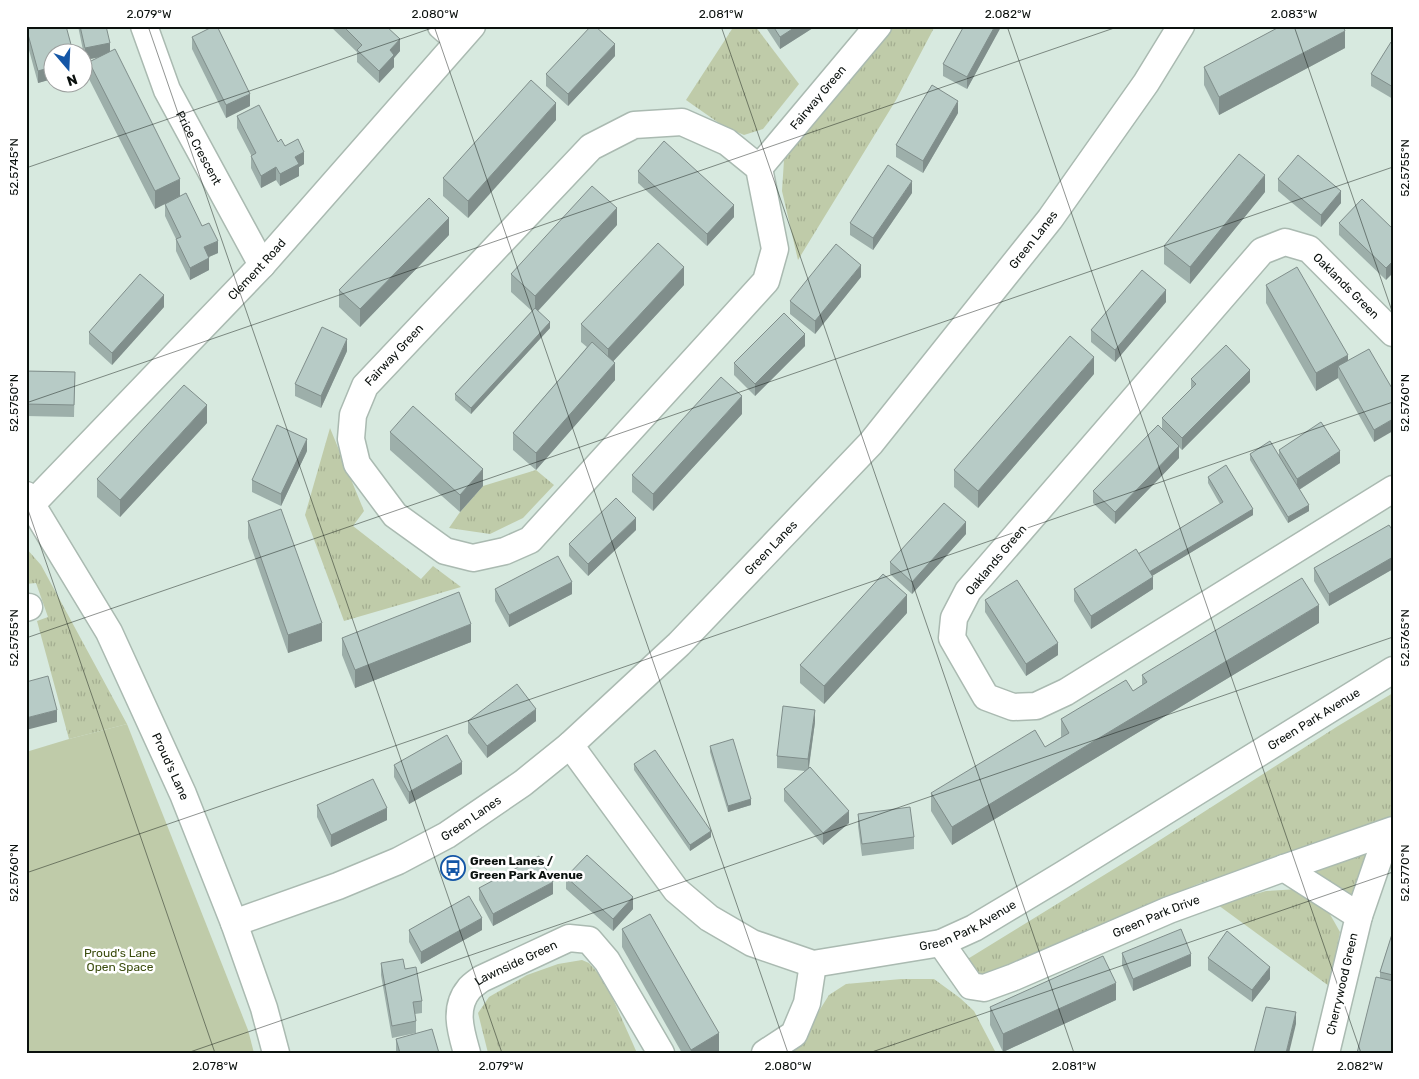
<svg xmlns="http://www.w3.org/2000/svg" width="1419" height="1079" viewBox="0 0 1419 1079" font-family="Rubik,sans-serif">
  <defs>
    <pattern id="grass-tufts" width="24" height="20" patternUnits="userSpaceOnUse" patternTransform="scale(1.25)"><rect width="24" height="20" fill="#bfcba9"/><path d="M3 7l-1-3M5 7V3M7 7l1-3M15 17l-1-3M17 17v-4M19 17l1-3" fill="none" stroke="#a3ad90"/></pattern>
  </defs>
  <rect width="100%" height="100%" fill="#d7e9df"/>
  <!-- grass -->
  <g fill="url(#grass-tufts)">
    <path d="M734,26H755L799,84L763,129L744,135L723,126L686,100Z"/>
    <path d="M893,26H935L896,100L798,260L782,191L784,160L800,130L840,89Z"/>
    <path d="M330,428L364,511L353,526L421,579L433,566L461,587L344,621L305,515Z"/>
    <path d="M536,470L554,485L523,518L490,534L449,528L460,512L483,486Z"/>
    <path d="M26,548L41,565L127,724L69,739L37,621L48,617L36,583L26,584Z"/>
    <path d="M1393,693V820L1198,884L985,976L973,973L966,960L1135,856L1338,726Z"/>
    <path d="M1368,853L1354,900L1313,871Z"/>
    <path d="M1299,889L1327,909L1340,932L1329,986L1218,905L1266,891Z"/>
    <path d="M582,960L589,963L605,981L637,1053H488L478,1013L489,997L527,975L558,964Z"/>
    <path d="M901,979H934L960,998L974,1011L996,1053H791L794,1051L829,995L846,984Z"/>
  </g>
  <!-- park -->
  <path fill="#bfcba9" d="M127,724L248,1030L254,1053H26V752L69,739Z"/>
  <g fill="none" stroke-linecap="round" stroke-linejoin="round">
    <defs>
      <g id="minor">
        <path id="s1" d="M144,26L167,90L262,265"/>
        <path d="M441,26L458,41"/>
        <path d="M682,122L727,142L759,168L775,249L766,281L530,540L505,551L473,558L445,551L395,515L357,464L351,439L353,415L365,386L591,147L634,125Z"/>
        <path id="s2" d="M759,168L878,26"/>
        <path d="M1393,333L1309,249L1285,242L1262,251L968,591L954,618L952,638L986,697L1013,707L1036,706L1066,692L1393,489"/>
        <path id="s3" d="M26,495L109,632L183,794L234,923L264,1008L276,1053"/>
        <path id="s4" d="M32,504L262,265L472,26"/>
        <path d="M26,608L29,607"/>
        <path id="s5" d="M570,745L676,890L709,918L752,943L813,964L941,943L974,928L1064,874L1393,670"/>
        <path d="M1284,868L1359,916L1326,1053"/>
        <path d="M1359,916L1380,855L1393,841"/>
        <path id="s6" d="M234,923L338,886L398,861L447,835L523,783L570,745L679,644L871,443L1050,219L1146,83L1181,26"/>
        <path id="s7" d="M941,943L971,986L984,988L1014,977L1169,910L1284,868L1393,830"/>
        <path id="s8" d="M467,1053C461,1032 453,1008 469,989C472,985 477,982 481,979L569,938L589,940L607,961L661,1053"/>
        <path d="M765,1053L794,1034L807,1003L813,964"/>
      </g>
    </defs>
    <!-- minor casing -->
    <use href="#minor" stroke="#aabab1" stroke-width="29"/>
    <!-- minor -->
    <use href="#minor" stroke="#fff" stroke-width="26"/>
  </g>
  <!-- wall -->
  <g fill="#9dafaa">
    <path d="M78,26H106L110,52L180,196L202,226L218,253L209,257V270L190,280L176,251V239L165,216V204L155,209L89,79V62L100,57L85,60Z"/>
    <path d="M330,26H377L400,51L394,58V67L379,83L357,62V52Z"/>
    <path d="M765,26H816L780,49Z"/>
    <path d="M1001,26L967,89L943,76V64Z"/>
    <path d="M26,27L52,52V79L38,83L26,39Z"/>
    <path d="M192,37L250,106L226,118L192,49Z"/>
    <path d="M1393,43V99L1371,86V74Z"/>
    <path d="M1345,48L1219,115L1204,85V67Z"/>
    <path d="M615,56L568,106L546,86V74Z"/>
    <path d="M958,113L923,173L896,157V145Z"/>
    <path d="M237,116L285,146L304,164L299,167V176L280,186L276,180L261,188L251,168V155L237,128Z"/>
    <path d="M556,120L468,218L443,196V178Z"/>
    <path d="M638,171L734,217L707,246L638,183Z"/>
    <path d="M1278,179L1341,203L1321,227L1278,191Z"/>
    <path d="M1265,192L1190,284L1164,264V246Z"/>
    <path d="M912,193L873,250L850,235V223Z"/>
    <path d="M1339,223L1393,229L1386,280L1339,235Z"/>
    <path d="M617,225L538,311L550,328L471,414L455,400V394L532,311L511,292V274Z"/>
    <path d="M449,235L360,327L339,307V290Z"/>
    <path d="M861,277L815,334L790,314V301Z"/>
    <path d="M684,285L613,361L615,380L536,470L513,450V433L587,347L581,342V324Z"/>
    <path d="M1266,285L1348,361L1393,390L1374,442L1338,378L1316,391L1266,303Z"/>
    <path d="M1166,302L1115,362L1091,342V330Z"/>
    <path d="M164,307L112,365L89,344V332Z"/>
    <path d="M805,346L755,396L734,375V363Z"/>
    <path d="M347,351L321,408L295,396V384Z"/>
    <path d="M26,371L75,372L74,417L26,416Z"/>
    <path d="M1094,374L978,508L954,487V470Z"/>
    <path d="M1191,379L1250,382L1182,450L1179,447V458L1115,524L1093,503V491L1162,430V418L1191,389Z"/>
    <path d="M742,414L653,511L632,492V475Z"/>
    <path d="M207,423L120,517L97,497V479Z"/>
    <path d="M390,432L483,486L460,512L390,450Z"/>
    <path d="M1279,450L1340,463L1299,490L1309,511L1288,523L1250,460V454L1279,456Z"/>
    <path d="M307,451L281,506L252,492V480Z"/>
    <path d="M1208,477L1253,515L1152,576L1153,589L1091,629L1074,601V589L1138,554L1220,504L1208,483Z"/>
    <path d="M248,521L322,641L288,653L248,538Z"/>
    <path d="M636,530L588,576L569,556V544Z"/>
    <path d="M1393,531V569L1329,606L1314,581V568Z"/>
    <path d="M966,534L912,594L890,574V562Z"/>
    <path d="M495,589L572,594L509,627L495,601Z"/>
    <path d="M985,600L1058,655L1026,676L985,612Z"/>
    <path d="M907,613L824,704L800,683V665Z"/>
    <path d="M1319,623L952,845L931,811V793L1045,747L1061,737V719L1133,691L1142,685V675Z"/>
    <path d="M342,638L471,642L355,688L342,655Z"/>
    <path d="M468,721H536L487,758L468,733Z"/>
    <path d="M815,722L809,768L849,823L823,845L784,801V789L805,771L777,768V756Z"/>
    <path d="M710,746L751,805L728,812L710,752Z"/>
    <path d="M634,764L711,837L690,851L634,770Z"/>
    <path d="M394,765L462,774L409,804L394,777Z"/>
    <path d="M317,805L387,820L331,847L317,817Z"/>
    <path d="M858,814L914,837V849L862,856L858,826Z"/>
    <path d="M566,877L633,909L613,931L566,889Z"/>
    <path d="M479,888L553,894L493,926L479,900Z"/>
    <path d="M622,929L719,1051L716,1053H682L622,947Z"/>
    <path d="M409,930H482L421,964L409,942Z"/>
    <path d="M1393,931V1053L1380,978V972Z"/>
    <path d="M1122,953L1191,966L1133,991L1122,965Z"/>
    <path d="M1208,958L1270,979L1252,1002L1208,970Z"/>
    <path d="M381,963L405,969L422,1001V1013L415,1014L416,1021V1033L392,1038L381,975Z"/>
    <path d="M1116,1000L1003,1052L990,1025V1007Z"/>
    <path d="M396,1039L439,1053H396Z"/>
  </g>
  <!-- shaded-wall -->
  <g fill="#808e8b">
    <path d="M797,26H816L780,49V37Z"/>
    <path d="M995,26H1001V27L967,89V77Z"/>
    <path d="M1345,31V48L1219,115V97Z"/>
    <path d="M400,39V51L394,58V67L379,83V71L390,50Z"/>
    <path d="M110,43V55L85,60V48Z"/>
    <path d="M615,44V56L568,106V94Z"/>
    <path d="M52,67V79L38,83V71Z"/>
    <path d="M250,94V106L226,118V105Z"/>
    <path d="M958,101V113L923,173V161Z"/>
    <path d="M556,103V120L468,218V201Z"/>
    <path d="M304,152V164L299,167V176L280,186V174L295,157Z"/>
    <path d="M276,167V180L261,188V176Z"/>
    <path d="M1265,175V192L1190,284V267Z"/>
    <path d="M180,179V196L155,209V191Z"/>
    <path d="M912,181V193L873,250V238Z"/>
    <path d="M1341,191V203L1321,227V215Z"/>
    <path d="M734,205V217L707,246V234Z"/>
    <path d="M617,208V225L535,314V296Z"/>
    <path d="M449,218V235L360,327V309Z"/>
    <path d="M218,241V253L204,259V247Z"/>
    <path d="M209,258V270L190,280V268Z"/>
    <path d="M1393,261V273L1386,280V268Z"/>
    <path d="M861,265V277L815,334V321Z"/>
    <path d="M684,267V285L608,367V349Z"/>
    <path d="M1166,290V302L1115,362V350Z"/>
    <path d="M164,295V307L112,365V353Z"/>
    <path d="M550,322V328L471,414V408Z"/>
    <path d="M805,334V346L755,396V384Z"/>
    <path d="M347,339V351L321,408V396Z"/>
    <path d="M1348,355V373L1338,366V378L1316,391V373Z"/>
    <path d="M1094,357V374L978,508V491Z"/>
    <path d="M615,363V380L536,470V453Z"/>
    <path d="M1250,370V382L1182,450V438Z"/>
    <path d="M742,396V414L653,511V494Z"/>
    <path d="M207,405V423L120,517V500Z"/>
    <path d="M1393,419V431L1374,442V430Z"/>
    <path d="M307,439V451L281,506V494Z"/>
    <path d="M1179,446V458L1115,524V512Z"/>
    <path d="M1340,451V463L1297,491V479Z"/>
    <path d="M483,469V486L460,512V495Z"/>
    <path d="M1309,505V511L1288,523V517Z"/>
    <path d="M1253,509V515L1147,579V573Z"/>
    <path d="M636,518V530L588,576V564Z"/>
    <path d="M966,522V534L912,594V582Z"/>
    <path d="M1393,557V569L1329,606V594Z"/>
    <path d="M1153,577V589L1091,629V616Z"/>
    <path d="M572,582V594L509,627V615Z"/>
    <path d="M907,595V613L824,704V686Z"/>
    <path d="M1319,605V623L952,845V827Z"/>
    <path d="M322,623V641L288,653V635Z"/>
    <path d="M471,624V642L355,688V670Z"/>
    <path d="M1058,643V655L1026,676V664Z"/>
    <path d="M536,709V721L487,758V746Z"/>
    <path d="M57,710V722L26,730V718Z"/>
    <path d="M815,710V722L808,772V759Z"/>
    <path d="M462,762V774L409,804V792Z"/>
    <path d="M751,799V805L728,812V806Z"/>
    <path d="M387,808V820L331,847V835Z"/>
    <path d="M849,811V823L823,845V833Z"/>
    <path d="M711,831V837L690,851V845Z"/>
    <path d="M553,882V894L493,926V914Z"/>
    <path d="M633,897V909L613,931V919Z"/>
    <path d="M482,918V930L421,964V952Z"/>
    <path d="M1191,954V966L1133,991V979Z"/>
    <path d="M1270,967V979L1252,1002V990Z"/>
    <path d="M1116,983V1000L1003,1052V1034Z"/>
    <path d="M1296,1012V1024L1289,1053H1286Z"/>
    <path d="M719,1033V1051L716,1053H691V1050Z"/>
  </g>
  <!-- building -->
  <g fill="#b7cbc6" stroke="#808e8b">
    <path d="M30,26H66L73,52H52V67L38,71L26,27Z"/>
    <path d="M80,26H106L110,43L85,48Z"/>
    <path d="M214,26H217L250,94L226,105L192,37Z"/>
    <path d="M343,26H377L379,28L380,26H386L400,39L390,50L394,55L379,71L357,50L362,45Z"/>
    <path d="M591,26H595L615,44L568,94L546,74Z"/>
    <path d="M773,26H797L780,37Z"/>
    <path d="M964,26H995L967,77L943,64Z"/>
    <path d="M1281,26H1343L1345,31L1219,97L1204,67Z"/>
    <path d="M1391,42L1393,43V87L1371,74Z"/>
    <path d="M115,49L180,179L155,191L89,62Z"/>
    <path d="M531,80L556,103L468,201L443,178Z"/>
    <path d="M932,85L958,101L923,161L896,145Z"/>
    <path d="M259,105L278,142L281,139L285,146L298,139L304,152L295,157L299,164L280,174L276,167L261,176L251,156L256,153L237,116Z"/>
    <path d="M664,141L734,205L707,234L638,171Z"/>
    <path d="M1239,154L1265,175L1190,267L1164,246Z"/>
    <path d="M1298,155L1341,191L1321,215L1278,179Z"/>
    <path d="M888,165L912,181L873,238L850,223Z"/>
    <path d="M592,186L617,208L535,296L511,274Z"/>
    <path d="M186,193L202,226L209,223L218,241L204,247L209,258L190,268L176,239L181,237L165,204Z"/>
    <path d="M429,198L449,218L360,309L339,290Z"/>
    <path d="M1362,199L1393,229V261L1386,268L1339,223Z"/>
    <path d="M658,243L684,267L608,349L581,324Z"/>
    <path d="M836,244L861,265L815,321L790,301Z"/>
    <path d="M1297,267L1348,355L1316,373L1266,285Z"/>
    <path d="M1142,270L1166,290L1115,350L1091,330Z"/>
    <path d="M140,274L164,295L112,353L89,332Z"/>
    <path d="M535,308L550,322L471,408L455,394Z"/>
    <path d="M784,313L805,334L755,384L734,363Z"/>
    <path d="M322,327L347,339L321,396L295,384Z"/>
    <path d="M1070,336L1094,357L978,491L954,470Z"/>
    <path d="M592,342L615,363L536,453L513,433Z"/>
    <path d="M1226,345L1250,370L1182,438L1162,418L1196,384L1191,379Z"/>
    <path d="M1369,349L1393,390V419L1374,430L1338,366Z"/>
    <path d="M26,371L75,372L74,405L26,404Z"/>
    <path d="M721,377L742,396L653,494L632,475Z"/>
    <path d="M184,385L207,405L120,500L97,479Z"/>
    <path d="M413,406L483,469L460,495L390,432Z"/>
    <path d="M1321,422L1340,451L1297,479L1279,450Z"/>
    <path d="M277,425L307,439L281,494L252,480Z"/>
    <path d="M1158,425L1179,446L1115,512L1093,491Z"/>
    <path d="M1270,441L1309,505L1288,517L1250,454Z"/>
    <path d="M1226,465L1253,509L1149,572L1138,554L1223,502L1208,477Z"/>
    <path d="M616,498L636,518L588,564L569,544Z"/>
    <path d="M944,503L966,522L912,582L890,562Z"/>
    <path d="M281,509L322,623L288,635L248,521Z"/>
    <path d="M1389,525L1393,531V557L1329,594L1314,568Z"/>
    <path d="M1136,549L1153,577L1091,616L1074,589Z"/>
    <path d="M558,556L572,582L509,615L495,589Z"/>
    <path d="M883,574L907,595L824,686L800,665Z"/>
    <path d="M1302,578L1319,605L952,827L931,793L1035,730L1045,747L1069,733L1061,719L1126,680L1133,691L1147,682L1142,675Z"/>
    <path d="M1017,580L1058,643L1026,664L985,600Z"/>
    <path d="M459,592L471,624L355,670L342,638Z"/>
    <path d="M48,676L57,710L26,718V682Z"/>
    <path d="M517,684L536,709L487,746L468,721Z"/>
    <path d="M783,706L815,710L808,759L777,756Z"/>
    <path d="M447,735L462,762L409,792L394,765Z"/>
    <path d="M733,739L751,799L728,806L710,746Z"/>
    <path d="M655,750L711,831L690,845L634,764Z"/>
    <path d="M810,767L849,811L823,833L784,789Z"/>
    <path d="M373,779L387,808L331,835L317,805Z"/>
    <path d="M910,807L914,837L862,844L858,814Z"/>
    <path d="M587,855L633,897L613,919L566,877Z"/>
    <path d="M539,856L553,882L493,914L479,888Z"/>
    <path d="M469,896L482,918L421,952L409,930Z"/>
    <path d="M650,914L719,1033L691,1050L622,929Z"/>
    <path d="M1181,929L1191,954L1133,979L1122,953Z"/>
    <path d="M1227,931L1270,967L1252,990L1208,958Z"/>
    <path d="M1393,931V975L1380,972Z"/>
    <path d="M1103,956L1116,983L1003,1034L990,1007Z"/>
    <path d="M403,959L405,969L416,967L422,1001L413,1002L416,1021L392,1026L381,963Z"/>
    <path d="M1376,977L1393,981V1049L1392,1053H1357Z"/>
    <path d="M1266,1007L1296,1012L1286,1053H1254Z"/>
    <path d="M432,1029L439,1053H400L396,1039Z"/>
  </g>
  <!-- ticks -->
  <path fill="none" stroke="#0b110e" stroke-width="1" stroke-opacity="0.45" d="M148,26L502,1053M434,26L788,1053M721,26L1074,1053M1007,26L1361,1053M1294,26L1393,314M26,168L438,26M26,403L1120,26M26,504L215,1053M26,638L1393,167M26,873L1393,402M187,1053L1393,637M869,1053L1393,872"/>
  <!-- icons -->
  <defs>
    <symbol id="bus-ring" viewBox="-11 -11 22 22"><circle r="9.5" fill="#fff" stroke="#1456a6" stroke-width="1.5"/><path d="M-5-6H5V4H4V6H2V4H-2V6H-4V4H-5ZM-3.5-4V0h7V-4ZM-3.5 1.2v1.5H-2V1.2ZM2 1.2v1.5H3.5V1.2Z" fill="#1456a6"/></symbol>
  </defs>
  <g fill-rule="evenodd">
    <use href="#bus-ring" x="439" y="854" width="28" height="28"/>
  </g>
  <g text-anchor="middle" stroke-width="5" stroke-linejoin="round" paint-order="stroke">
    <!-- street labels -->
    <g font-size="12" fill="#0b110e" stroke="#fff">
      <text dy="4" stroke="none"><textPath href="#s2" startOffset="92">Fairway Green</textPath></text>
      <text dy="4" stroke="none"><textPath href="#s1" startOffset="134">Price Crescent</textPath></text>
      <text dy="4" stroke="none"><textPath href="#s6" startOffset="1070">Green Lanes</textPath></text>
      <text dy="4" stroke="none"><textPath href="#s4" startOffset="325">Clement Road</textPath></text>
      <text transform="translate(1346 286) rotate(45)" y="4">Oaklands Green</text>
      <text transform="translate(394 355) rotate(-47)" y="4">Fairway Green</text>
      <text dy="4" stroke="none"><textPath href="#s6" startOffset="665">Green Lanes</textPath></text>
      <text transform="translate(996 560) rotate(-50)" y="4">Oaklands Green</text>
      <text dy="4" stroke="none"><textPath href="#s5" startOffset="902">Green Park Avenue</textPath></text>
      <text dy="4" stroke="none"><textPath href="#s3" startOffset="308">Proud's Lane</textPath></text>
      <text dy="4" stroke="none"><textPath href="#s6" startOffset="260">Green Lanes</textPath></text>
      <text dy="4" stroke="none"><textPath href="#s7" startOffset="252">Green Park Drive</textPath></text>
      <text dy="4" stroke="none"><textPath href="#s5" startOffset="498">Green Park Avenue</textPath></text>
      <text dy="4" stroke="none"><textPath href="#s8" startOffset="121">Lawnside Green</textPath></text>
      <text transform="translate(1342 984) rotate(-77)" y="4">Cherrywood Green</text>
    </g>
    <!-- poi labels -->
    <g font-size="12" font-weight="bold" fill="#0b110e" stroke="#fff" text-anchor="start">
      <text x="470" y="865">Green Lanes /<tspan x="470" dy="14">Green Park Avenue</tspan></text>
    </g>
    <!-- park labels -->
    <g font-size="12" fill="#3b4d0e" stroke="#fff">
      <text x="120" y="957">Proud's Lane<tspan x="120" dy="14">Open Space</tspan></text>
    </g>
  </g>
  <!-- border -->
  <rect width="1419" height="1079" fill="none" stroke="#ffffff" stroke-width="55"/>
  <!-- north arrow -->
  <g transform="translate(68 68) rotate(161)"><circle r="24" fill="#ffffff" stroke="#9da09f"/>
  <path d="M0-4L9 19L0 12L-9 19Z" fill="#1456a6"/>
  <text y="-8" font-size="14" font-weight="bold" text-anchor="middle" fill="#0b110e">N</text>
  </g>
  <rect x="28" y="28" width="1364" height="1024" fill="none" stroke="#0b110e" stroke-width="2"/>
  <g font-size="12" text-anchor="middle" fill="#0b110e">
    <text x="149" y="18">2.079°W</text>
    <text x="435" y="18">2.080°W</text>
    <text x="721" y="18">2.081°W</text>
    <text x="1008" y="18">2.082°W</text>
    <text x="1294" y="18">2.083°W</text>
    <text transform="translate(14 167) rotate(-90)" y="4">52.5745°N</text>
    <text transform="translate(1405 168) rotate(-90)" y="4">52.5755°N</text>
    <text transform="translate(14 403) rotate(-90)" y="4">52.5750°N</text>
    <text transform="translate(1405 403) rotate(-90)" y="4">52.5760°N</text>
    <text transform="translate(14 638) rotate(-90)" y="4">52.5755°N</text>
    <text transform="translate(1405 638) rotate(-90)" y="4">52.5765°N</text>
    <text transform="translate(14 873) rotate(-90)" y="4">52.5760°N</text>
    <text transform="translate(1405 873) rotate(-90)" y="4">52.5770°N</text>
    <text x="215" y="1070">2.078°W</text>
    <text x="501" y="1070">2.079°W</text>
    <text x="788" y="1070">2.080°W</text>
    <text x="1074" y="1070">2.081°W</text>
    <text x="1360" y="1070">2.082°W</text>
  </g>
</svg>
